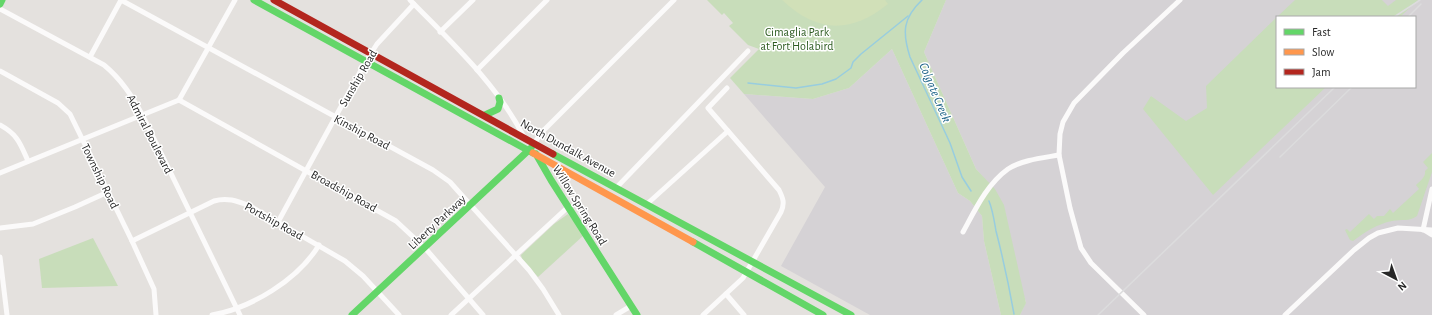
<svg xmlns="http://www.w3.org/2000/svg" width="1432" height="315" viewBox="0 0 1432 315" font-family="'Alegreya Sans',sans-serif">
  <rect width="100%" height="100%" fill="#e4e1de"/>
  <!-- industrial -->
  <g fill="#d5d2d5" fill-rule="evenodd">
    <path d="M946,0H1432V315H1020L1026,302L984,178L976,169L924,52ZM1277,17H1415V87H1277Z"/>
    <path d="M892,49L958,193L970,201L982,216L984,241L1001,315H870L781,266L825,187L744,94L813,99L849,88Z"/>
  </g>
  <!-- green -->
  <g fill="#c8ddba">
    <path d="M707,0H946L924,52L976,169L995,189L1004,205L1026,303L1020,315H1001L984,241L982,216L970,201L958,193L892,49L849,88L813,99L744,94L730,78L759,49L748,45L729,26L733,23L724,13L722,15Z"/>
    <path d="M1295,0H1382L1388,6L1396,0H1418L1400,17H1277Z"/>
    <path d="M1277,17V87H1326L1213,195L1143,109L1151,96L1186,121L1207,108L1206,86Z"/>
    <path d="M1432,153V172L1417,216C1409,222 1402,219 1392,221C1377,224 1365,232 1353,241L1350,240L1345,230L1347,229L1350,232L1369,214L1374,219L1377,216H1384L1390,209L1393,213L1419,189L1416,185C1420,181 1426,177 1425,171L1428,168L1423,162Z"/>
    <path d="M568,214L584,235L538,277L522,259L521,255L554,224Z"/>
    <path d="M93,238L118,286L42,288L39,259Z"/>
  </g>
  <!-- pitch -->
  <path fill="#d1e0b8" d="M782,0H885L888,4C851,34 817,33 782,0Z"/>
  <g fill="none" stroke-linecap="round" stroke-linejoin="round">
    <!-- stream -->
    <g stroke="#98cddf" stroke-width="1.5">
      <path d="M922,0C903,18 902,32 910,57L950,143L962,177L971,191"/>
      <path d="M748,83L796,88L822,84L836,79L851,68L853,62L861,54L908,16"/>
      <path d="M989,201C993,211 994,220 996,231C1003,258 1009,286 1014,314"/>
    </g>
    <!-- street -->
    <g stroke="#fbfafa" stroke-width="5">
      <path d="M410,0C451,42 497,84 524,137"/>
      <path d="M0,9L104,65C121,79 132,96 143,116L240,315"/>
      <path d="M440,32L473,0"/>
      <path d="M90,57L121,0L433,170L450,182L458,191L529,270L543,289L559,315"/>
      <path d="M477,70L547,0"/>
      <path d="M0,71L58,103L70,114L132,241L154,289L156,315"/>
      <path d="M179,100L396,221L425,248L483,315"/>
      <path d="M179,100L235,0"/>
      <path d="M0,125C18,135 20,143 28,161"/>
      <path d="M535,142L543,131L674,0"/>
      <path d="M0,173L179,100"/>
      <path d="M616,188L748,51"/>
      <path d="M647,204L728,131"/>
      <path d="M278,222L366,61L377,44L414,4"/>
      <path d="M0,228L33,224L75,207L108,192"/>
      <path d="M1423,230L1432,189"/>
      <path d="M1424,230L1432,235"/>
      <path d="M963,232C975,210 987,184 1008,169C1022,160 1042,158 1059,155"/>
      <path d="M132,241L214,201C227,197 237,201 250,206L345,261L363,276L399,315"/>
      <path d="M0,257L7,315"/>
      <path d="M726,294L744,315"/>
      <path d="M212,315C251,308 298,280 319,245"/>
      <path d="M451,315L568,207"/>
      <path d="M616,315L631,306"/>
      <path d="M703,315L743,278L781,212C785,203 783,198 779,190L708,108L727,88"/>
      <path d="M1144,315L1091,263L1081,248L1070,208L1059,155L1060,134L1063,122L1074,103L1123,53L1180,0"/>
      <path d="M1285,315L1354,250L1369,238L1378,233L1398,228L1432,230"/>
    </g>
    <!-- fast -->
    <g stroke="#63d668" stroke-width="7">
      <path d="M254,0L533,153"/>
      <path d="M0,4L2,0"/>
      <path d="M485,115L498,109L500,102L499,98"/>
      <path d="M536,154L551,180L637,315"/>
      <path d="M553,154L851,315"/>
      <path d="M693,242L823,315"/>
      <path d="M352,315L531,148"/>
    </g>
    <!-- slow -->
    <path stroke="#ff974d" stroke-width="7" d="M533,153L693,242"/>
    <!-- jam -->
    <path stroke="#b3261e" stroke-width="7" d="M274,0L553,154"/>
    <!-- rail -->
    <g stroke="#dcdcdd" stroke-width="1.5">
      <path d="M1394,17L1420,0"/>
      <path d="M1408,17L1421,4"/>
      <path d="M1280,157L1352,87"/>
      <path d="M1098,315L1335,87"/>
    </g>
  </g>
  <g text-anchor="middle" stroke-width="3" stroke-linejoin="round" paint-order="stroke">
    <!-- park labels -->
    <g font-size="12" fill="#2d5b21" stroke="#fff">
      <text x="797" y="36">Cimaglia Park<tspan x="797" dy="14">at Fort Holabird</tspan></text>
    </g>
    <!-- street labels -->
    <g font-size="12" fill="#272727" stroke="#fff">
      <text transform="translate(358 78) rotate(-60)" y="4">Sunship Road</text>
      <text transform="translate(362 132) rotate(28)" y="4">Kinship Road</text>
      <text transform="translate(150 134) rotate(63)" y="4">Admiral Boulevard</text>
      <text transform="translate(568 148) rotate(29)" y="4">North Dundalk Avenue</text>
      <text transform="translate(100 176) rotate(64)" y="4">Township Road</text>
      <text transform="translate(344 191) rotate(29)" y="4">Broadship Road</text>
      <text transform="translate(580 205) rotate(58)" y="4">Willow Spring Road</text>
      <text transform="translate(274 221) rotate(29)" y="4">Portship Road</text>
      <text transform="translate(437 222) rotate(-43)" y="4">Liberty Parkway</text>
    </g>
    <!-- water labels -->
    <g font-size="13" font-style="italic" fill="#1c6387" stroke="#fff">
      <text transform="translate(936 92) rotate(67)" y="5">Colgate Creek</text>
    </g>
  </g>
  <!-- legend -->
  <rect x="1276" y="16" width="140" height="72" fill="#ffffff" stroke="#a9a9a9"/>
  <rect x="1284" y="29" width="20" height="6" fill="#63d668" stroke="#a9a9a9"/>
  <text x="1312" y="36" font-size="12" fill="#272727">Fast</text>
  <rect x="1284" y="49" width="20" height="6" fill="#ff974d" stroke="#a9a9a9"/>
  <text x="1312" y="56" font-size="12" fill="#272727">Slow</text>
  <rect x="1284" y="69" width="20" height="6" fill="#b3261e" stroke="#a9a9a9"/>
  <text x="1312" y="76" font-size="12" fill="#272727">Jam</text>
  <!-- north arrow -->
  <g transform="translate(1396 279) rotate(139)" stroke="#ffffff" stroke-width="3" paint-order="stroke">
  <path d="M0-3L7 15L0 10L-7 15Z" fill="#272727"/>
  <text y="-6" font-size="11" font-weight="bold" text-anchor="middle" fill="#272727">N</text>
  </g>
</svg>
